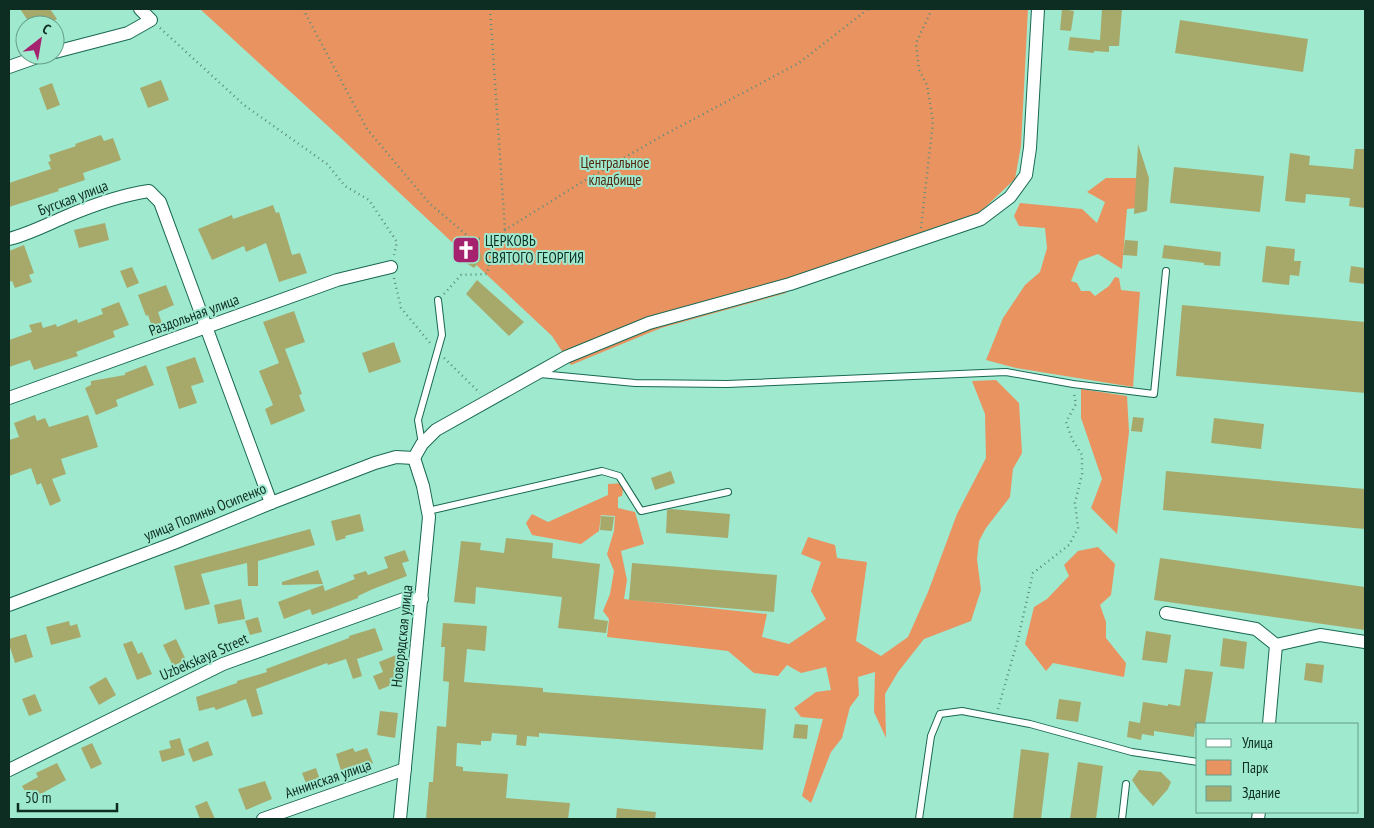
<svg xmlns="http://www.w3.org/2000/svg" width="1374" height="828" viewBox="0 0 1374 828" font-family="'PT Sans Narrow',sans-serif">
  <rect width="100%" height="100%" fill="#9fe9cf"/>
  <!-- green -->
  <g fill="#e99361">
    <path d="M200,9H1028L1021,146L1015,179L977,215L793,277L786,293L661,328L571,365L552,336L341,138Z"/>
    <path d="M1106,178H1138L1136,208L1127,209L1122,269L1098,254L1079,261L1071,281L1077,283L1081,291H1090L1095,296L1109,286L1115,277L1119,278L1121,290L1140,292L1133,387L1016,368L986,360L1003,318L1025,285L1040,272L1047,248L1045,228L1019,226L1014,216L1020,203L1082,209L1097,223L1105,202L1087,192Z"/>
    <path d="M996,380L1019,403L1022,453L1013,469L1010,497L986,528L979,541L977,559L981,590L971,621L924,639L898,672L885,694L886,738L874,712L875,672L858,677L859,695L850,707L842,738L831,752L811,803L802,796L823,719L801,717L794,708L816,692L831,690L826,667L801,673L787,665L778,676L754,673L728,651L607,637L609,619L603,611L610,594L614,571L607,554L614,531L615,516L601,515L599,531L581,544L532,535L526,523L532,514L548,522L608,495V484L624,483L622,496L618,497V508L635,512L644,544L621,551L627,580L624,599L767,614L762,637L789,644L826,619L811,591L821,562L801,554L808,537L835,545L837,558L867,562L856,641L881,656L908,637L928,592L957,514L986,458L985,414L972,381Z"/>
    <path d="M1081,389L1127,396L1129,432L1117,534L1091,508L1102,479L1081,418Z"/>
    <path d="M1098,547L1115,564L1111,595L1100,605L1106,622V638L1126,663L1124,677L1053,663L1046,671L1025,644L1034,607L1047,599L1069,576L1064,565L1078,551Z"/>
  </g>
  <!-- building -->
  <g fill="#a7a96b">
    <path d="M20,9H50L57,19L48,25H31Z"/>
    <path d="M1062,9L1074,11L1071,31L1060,30Z"/>
    <path d="M1102,9H1122L1119,46H1109V52L1094,51V53L1068,50L1070,37L1100,40Z"/>
    <path d="M1180,20L1308,39L1303,72L1175,53Z"/>
    <path d="M161,80L169,100L148,108L140,88Z"/>
    <path d="M52,83L60,105L47,110L39,88Z"/>
    <path d="M101,135L104,141L113,138L121,160L83,173L85,180L58,189L59,191L9,207V183L51,169L48,162L51,161L49,155L76,146L75,144Z"/>
    <path d="M1138,144L1149,178L1147,211L1134,214Z"/>
    <path d="M1355,149H1365V208L1349,206L1350,198L1306,194L1305,203L1285,201L1290,153L1310,156L1309,165L1353,169Z"/>
    <path d="M1174,167L1264,176L1260,212L1170,203Z"/>
    <path d="M273,205L276,213L279,212L292,255L300,253L307,273L279,282L266,243L246,252L244,246L212,260L198,229L232,215L233,219Z"/>
    <path d="M105,223L109,240L79,248L74,230Z"/>
    <path d="M460,237L474,242L481,254L482,259L474,268L457,257L452,250Z"/>
    <path d="M1125,240L1138,241L1137,256L1123,255Z"/>
    <path d="M24,245L34,273L29,275L32,282L15,288L12,281L9,282V251Z"/>
    <path d="M1164,245L1221,252L1220,266L1204,265V263L1162,258Z"/>
    <path d="M1266,246L1295,249L1294,261H1301L1299,276L1290,275L1289,285L1262,282Z"/>
    <path d="M1351,266L1365,268V284L1349,282Z"/>
    <path d="M132,267L139,283L127,288L120,271Z"/>
    <path d="M477,280L524,322L509,336L466,294Z"/>
    <path d="M166,285L174,305L158,312L165,332L155,335L148,315L146,316L138,295Z"/>
    <path d="M119,302L129,325L113,331L115,337L76,352L78,356L34,370L30,360L9,367V340L32,332L29,325L41,322L43,328L56,324L57,327L77,319L78,323L103,314L101,309Z"/>
    <path d="M1182,305L1365,322V393L1176,376Z"/>
    <path d="M294,311L305,342L285,349L302,394L299,395L305,411L271,425L265,409L273,405L259,371L279,363L263,322Z"/>
    <path d="M394,342L401,362L369,373L362,353Z"/>
    <path d="M195,357L204,382L191,386L197,403L179,409L166,367Z"/>
    <path d="M146,365L154,385L116,400L118,406L96,415L85,388L91,385V381L125,375V373Z"/>
    <path d="M35,415L37,421L45,418L49,427L88,415L98,447L61,459L66,474L52,479L61,501L50,506L41,483L37,485L31,468L9,476V440L19,437L14,423Z"/>
    <path d="M1133,417L1144,418L1142,432L1131,431Z"/>
    <path d="M1214,418L1264,424L1261,449L1211,443Z"/>
    <path d="M671,471L675,483L655,490L651,478Z"/>
    <path d="M1166,471L1365,489V529L1163,510Z"/>
    <path d="M671,509L730,514L728,538L666,533L667,510Z"/>
    <path d="M360,514L364,531L345,536L346,538L336,541L331,521Z"/>
    <path d="M601,516L614,517L612,531L600,530Z"/>
    <path d="M310,529L315,545L258,561V586H248L247,563L201,574L210,604L185,610L174,566Z"/>
    <path d="M506,538L553,543L552,558L600,564L594,619L608,621L606,633L558,628L562,597L476,587L475,604L454,602L461,541L481,543L480,550L504,553Z"/>
    <path d="M405,550L409,561L402,563L407,576L373,589L358,596V598L329,609L312,615L310,609L284,619L278,602L323,585L325,591L355,579L353,575L366,571L368,575L388,568L384,557Z"/>
    <path d="M1160,558L1365,587V630L1154,600Z"/>
    <path d="M632,563L777,575L774,612L629,600Z"/>
    <path d="M318,570L323,584L282,585V582Z"/>
    <path d="M241,599L245,619L218,624L214,605Z"/>
    <path d="M258,617L262,632L250,635L245,621Z"/>
    <path d="M69,621L70,626L77,624L81,637L51,645L46,627Z"/>
    <path d="M443,623L487,626L485,651L467,649L464,682L543,688V692L766,709L763,750L539,733V737L527,736L526,746L516,745L517,735L492,733L491,741H481V745L457,743L456,766L463,767V771L508,774L506,798L570,803L568,819H426L429,782H433L437,726L446,727L449,682L443,681L445,647H441Z"/>
    <path d="M375,628L383,650L357,659L362,676L353,679L346,659L328,665L327,663L256,689L263,714L252,717L246,699L216,710L214,707L199,711L196,697L237,683V681L267,672L266,669L349,638V636Z"/>
    <path d="M1146,631L1171,635L1167,663L1142,660Z"/>
    <path d="M26,634L33,657L15,663L9,644V639Z"/>
    <path d="M1223,638L1247,642L1244,669L1220,666Z"/>
    <path d="M176,639L186,660L173,666L163,645Z"/>
    <path d="M132,641L138,654L142,652L152,674L137,680L123,644Z"/>
    <path d="M396,655L400,667L396,669L401,681L379,690L373,676L383,672L379,662Z"/>
    <path d="M1306,663L1324,665L1322,683L1304,680Z"/>
    <path d="M1185,669L1213,672L1205,724H1198V728H1195L1194,737L1154,731V736L1142,734L1141,740L1127,737L1129,721L1140,723L1143,702L1168,706V704L1180,706Z"/>
    <path d="M106,677L116,695L99,705L89,687Z"/>
    <path d="M35,694L42,711L29,716L22,699Z"/>
    <path d="M1059,699L1081,702L1078,722L1056,719Z"/>
    <path d="M380,711L398,713L395,738L377,735Z"/>
    <path d="M795,724L808,725L807,739L793,738Z"/>
    <path d="M180,738L185,755L162,762L159,751L171,748L169,741Z"/>
    <path d="M208,741L213,755L193,762L188,749Z"/>
    <path d="M92,743L102,764L91,769L81,748Z"/>
    <path d="M353,748L355,752L367,748L373,763L342,774L336,754Z"/>
    <path d="M1021,749L1049,753L1041,819H1013Z"/>
    <path d="M1078,762L1103,766L1096,819H1070Z"/>
    <path d="M57,763L66,780L30,800L22,786L38,777L36,773Z"/>
    <path d="M316,768L321,783L308,788L302,773Z"/>
    <path d="M1139,770L1161,772L1171,782L1168,789L1153,806L1140,792L1132,780Z"/>
    <path d="M265,781L272,799L246,810L238,789Z"/>
    <path d="M207,801L215,819H200L195,806Z"/>
    <path d="M617,808L656,812L655,819H616Z"/>
  </g>
  <g fill="none" stroke-linecap="round" stroke-linejoin="round">
    <defs>
      <g id="lane">
        <path d="M540,374L635,383L727,384L1006,372L1073,384L1154,394L1166,271"/>
        <path d="M422,444L418,420L442,335L438,300"/>
        <path d="M428,511L602,471L619,476L641,511L728,492"/>
        <path d="M919,819L931,736L940,714L962,711L1030,724L1132,752L1198,762"/>
        <path d="M1122,819L1126,784"/>
      </g>
      <g id="street">
        <path d="M55,52L128,33L151,20L140,9"/>
        <path d="M9,67L43,55"/>
        <path d="M9,239C29,234 48,224 67,216C93,205 122,195 149,191L160,202L271,503"/>
        <path d="M9,398L337,280L391,267"/>
        <path d="M414,458L422,444L436,430L566,357L649,323L790,284L981,219L1010,197L1026,175L1030,148L1038,9"/>
        <path d="M9,605L174,543L271,503L375,463L396,457L414,458"/>
        <path d="M1166,613L1256,629L1276,645L1320,635L1365,642"/>
        <path d="M1269,724L1276,645"/>
        <path d="M9,770L223,664L404,599H422"/>
        <path d="M263,819L405,769"/>
        <path d="M400,819L429,517L423,486L414,458"/>
        <path d="M1258,819L1259,812"/>
      </g>
    </defs>
    <!-- lane casing -->
    <use href="#lane" stroke="#186852" stroke-width="8"/>
    <!-- street casing -->
    <use href="#street" stroke="#186852" stroke-width="14"/>
    <!-- path -->
    <g stroke="#598e7c" stroke-width="2.5" stroke-dasharray="1 4" stroke-linecap="butt">
      <path d="M303,9L367,129L429,203L469,237L494,241"/>
      <path d="M490,9L505,230"/>
      <path d="M160,28L244,105L327,164L345,186L369,200L397,242L394,255"/>
      <path d="M921,228L933,121L927,85L919,70L916,43L932,9"/>
      <path d="M394,278L401,308L430,343"/>
      <path d="M444,294L461,275L487,274L494,241L505,230L582,182L662,136L799,63L868,9"/>
      <path d="M444,358L480,393"/>
      <path d="M998,709L1018,639L1033,573L1069,545L1078,528L1075,503L1082,474V455L1072,439L1066,422L1076,404L1074,394"/>
    </g>
    <!-- lane -->
    <use href="#lane" stroke="#fff" stroke-width="6"/>
    <!-- street -->
    <use href="#street" stroke="#fff" stroke-width="12"/>
  </g>
  <!-- icons -->
  <defs>
    <symbol id="church-square" viewBox="-11 -11 22 22"><rect x="-9" y="-9" width="18" height="18" rx="4" fill="#a5226f" stroke="#9fe9cf"/><path d="M-1.2-6h2.4v3.5h3.3v2.4h-3.3V6h-2.4V-.1h-3.3v-2.4h3.3Z" fill="#fff"/></symbol>
  </defs>
  <g fill-rule="evenodd">
    <use href="#church-square" x="450" y="234" width="32" height="32"/>
  </g>
  <g text-anchor="middle" stroke-width="4" stroke-linejoin="round" paint-order="stroke">
    <!-- park labels -->
    <g font-size="15" fill="#522b12" stroke="#9fe9cf">
      <text x="615" y="168">Центральное<tspan x="615" dy="17">кладбище</tspan></text>
    </g>
    <!-- street labels -->
    <g font-size="15" fill="#0d2d23" stroke="#9fe9cf">
      <text transform="translate(73 198) rotate(-21)" y="5">Бугская улица</text>
      <text transform="translate(194 315) rotate(-20)" y="5">Раздольная улица</text>
      <text transform="translate(205 512) rotate(-22)" y="5">улица Полины Осипенко</text>
      <text transform="translate(402 636) rotate(-84)" y="5">Новорядская улица</text>
      <text transform="translate(204 657) rotate(-24)" y="5">Uzbekskaya Street</text>
      <text transform="translate(328 779) rotate(-19)" y="5">Аннинская улица</text>
    </g>
    <!-- poi labels -->
    <g font-size="15" fill="#0d2d23" stroke="#9fe9cf" text-anchor="start">
      <text x="485" y="246">ЦЕРКОВЬ<tspan x="485" dy="17">СВЯТОГО ГЕОРГИЯ</tspan></text>
    </g>
  </g>
  <!-- border -->
  <rect width="1374" height="828" fill="none" stroke="#0d2d23" stroke-width="20"/>
  <!-- legend -->
  <rect x="1196" y="723" width="162" height="90" fill="#9fe9cf" stroke="#659e8a"/>
  <rect x="1206" y="739" width="25" height="8" fill="#ffffff" stroke="#659e8a"/>
  <text x="1242" y="748" font-size="15" fill="#0d2d23">Улица</text>
  <rect x="1206" y="760" width="25" height="15" fill="#e99361" stroke="#659e8a"/>
  <text x="1242" y="773" font-size="15" fill="#0d2d23">Парк</text>
  <rect x="1206" y="786" width="25" height="15" fill="#a7a96b" stroke="#659e8a"/>
  <text x="1242" y="798" font-size="15" fill="#0d2d23">Здание</text>
  <!-- north arrow -->
  <g transform="translate(40 40) rotate(31)"><circle r="24" fill="#9fe9cf" stroke="#659e8a"/>
  <path d="M0-4L9 19L0 12L-9 19Z" fill="#a5226f"/>
  <text y="-8" font-size="14" font-weight="bold" text-anchor="middle" fill="#0d2d23">С</text>
  </g>
  <!-- scale -->
  <path d="M18 803v8h99v-8" fill="none" stroke="#0d2d23" stroke-width="2.5"/>
  <text x="25" y="803" font-size="15" fill="#0d2d23" stroke="#9fe9cf" stroke-width="4" paint-order="stroke">50 m</text>
</svg>
